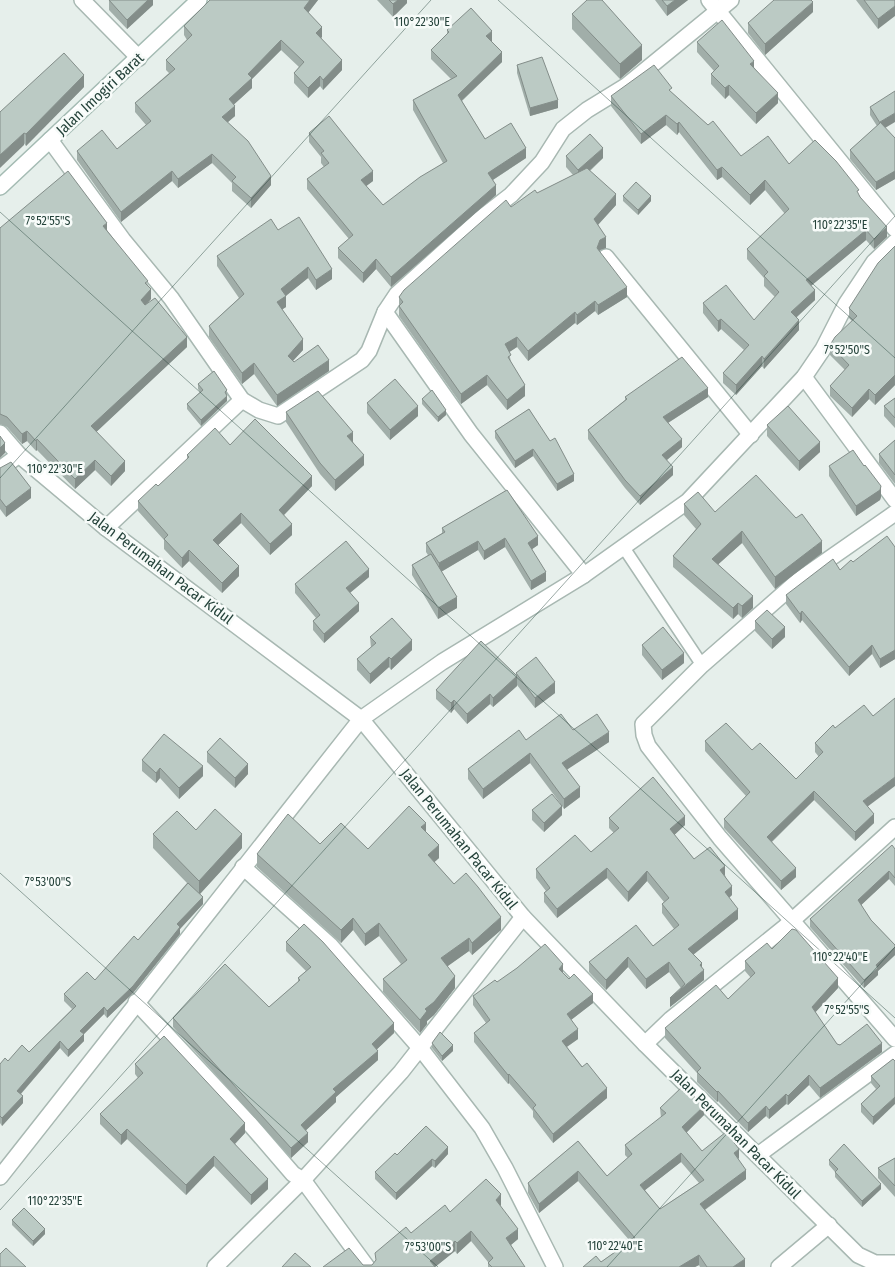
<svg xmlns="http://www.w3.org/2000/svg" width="895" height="1267" viewBox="0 0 895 1267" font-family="'Fira Sans Condensed',sans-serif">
  <rect width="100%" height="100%" fill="#e6efeb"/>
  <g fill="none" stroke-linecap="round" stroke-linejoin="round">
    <defs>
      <path id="service" d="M624,548L702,665"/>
      <g id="minor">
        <path d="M82,0L139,58"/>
        <path d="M709,0L895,229"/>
        <path d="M50,140L123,240L171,298L242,400L259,410L278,416L362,360L369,351L385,312L397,294L480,219L511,195L542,162L563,129L587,110L626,86L731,0"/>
        <path d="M606,257L751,435"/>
        <path d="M385,312L471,434L584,575"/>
        <path d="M804,377L895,500"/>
        <path d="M0,433L19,455L106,528L361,719L523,917L645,1044L858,1255L875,1263H895"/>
        <path d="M0,469L19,455"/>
        <path d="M895,513L799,580L702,665L643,724L644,735L648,746L720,838L895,1039"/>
        <path d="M106,528L242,400"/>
        <path d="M243,867L330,945L421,1049L482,1128L505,1168L555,1267"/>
        <path d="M136,1002L249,1123L293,1174L303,1180L367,1267"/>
        <path d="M645,1044L671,1019L785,927L895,827"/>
        <path d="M758,1155L895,1054"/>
        <path d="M0,1177L361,719L442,662L584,575L688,501L804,377L823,349L846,304L874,262L895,242"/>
        <path d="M215,1267L303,1180L401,1072L523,917"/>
        <path d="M779,1267L829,1225"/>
      </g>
      <path id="secondary" d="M0,187L199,0"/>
    </defs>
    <!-- service casing -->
    <use href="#service" stroke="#a8b8b2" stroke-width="14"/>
    <!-- minor casing -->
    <use href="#minor" stroke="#a8b8b2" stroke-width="18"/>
    <!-- secondary casing -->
    <use href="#secondary" stroke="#a4bbb3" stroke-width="18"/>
    <!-- service -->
    <use href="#service" stroke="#fff" stroke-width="11"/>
    <!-- minor -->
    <use href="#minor" stroke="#fff" stroke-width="15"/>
    <!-- secondary -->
    <use href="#secondary" stroke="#fff" stroke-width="15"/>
  </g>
  <!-- wall -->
  <g fill="#a1aea9" fill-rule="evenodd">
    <path d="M109,0H153V5L127,29L109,10Z"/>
    <path d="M210,0H318L308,13L322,37L321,38L342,70L323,90L320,86L308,98L294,83V73L299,67L281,50L252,79V88L234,104L235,116L227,123L271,185L251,208L232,191V183L212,163L178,188L172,181L121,222L77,160V151L117,149L146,125L135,112V103L169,73L166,70V60L187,40L184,35V26Z"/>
    <path d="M377,0H407V3L393,17Z"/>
    <path d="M655,0H688L667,16Z"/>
    <path d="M856,0H895L878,29Z"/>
    <path d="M813,12L765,55L748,33V23Z"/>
    <path d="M572,14L642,60L620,79L572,29Z"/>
    <path d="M447,30L492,41H491L502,62L462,101L485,139L526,158L493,180L496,195L391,287L376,269L363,283L338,258V248L349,239L307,189V179L324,167L321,163V157L309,142V133L373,181L366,186L383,205L443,163L413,110V100L451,79L431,59V50L447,34Z"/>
    <path d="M697,42L754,68L778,103L756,124L729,95L725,99L711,84V74L714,71L697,52Z"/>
    <path d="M517,65L558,108L530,116L517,73Z"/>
    <path d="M84,87L26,146L0,112Z"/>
    <path d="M672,93L741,156L789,164L859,195L887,237L874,249L866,240L811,286L815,300L797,317L799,330L764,369L762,366L736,395L723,383V373L744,350L721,329L718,332L703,313V303L754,320L775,297L764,286V278L747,259V249L785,214L765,190L750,205L722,177L717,180L679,132L677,135L666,125L641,144L611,106V96Z"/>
    <path d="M870,107L885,128L895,138V179L876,190L850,159V150L877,126L870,115Z"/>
    <path d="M566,156L603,158L590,171L616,205L598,225L606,248L600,250L599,251L627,297L598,315L595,311L577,325L575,323L528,361L517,347L509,352L511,362L525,396L507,410L487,385L461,404L399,316V297L511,207L573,175L566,167Z"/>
    <path d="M623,196L651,201L638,215L623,201Z"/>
    <path d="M0,228L107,230L148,285L151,299L147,304L187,347L96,432L125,471L111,486L95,470L75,489L37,450L36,451L27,441L22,444L7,427L0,424Z"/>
    <path d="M278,230L332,279L316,290L308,278L285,296L286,307L282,309L303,350L293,361L294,362L329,371L277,406L254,374L242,384L209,337V326L239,298L217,266V256Z"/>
    <path d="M895,246V385L875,405L869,399L852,417L830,396V386L845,370L830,355V345L852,321L849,318V308Z"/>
    <path d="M198,384L227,390V401L201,426L187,409V404L200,392L198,389Z"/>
    <path d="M625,397H708L668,423L682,447L667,460L673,475L640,505L625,488L588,439V430L625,400Z"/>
    <path d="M895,398V428L884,416V406Z"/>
    <path d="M422,399L446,415L438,422L422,404Z"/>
    <path d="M367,403L418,416L390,440L367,413Z"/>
    <path d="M529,409L574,481L557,491L533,456L515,468L495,438V431Z"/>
    <path d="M286,412L353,442L364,465L335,491L320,474L286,422Z"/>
    <path d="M767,425L820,452L799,471L767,436Z"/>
    <path d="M895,440V484L879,463V454Z"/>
    <path d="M230,445L312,486L284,515L292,535L270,555L241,523L218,545L239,576L222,593L189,561L182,568L164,549V540L138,511V501L158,486L187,460V455Z"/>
    <path d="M829,466L881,497L880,500L856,516L829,476Z"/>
    <path d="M0,468L31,498L6,517L0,509Z"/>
    <path d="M507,490L538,545L532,549L546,581L531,590L505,547L484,560L478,550L441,572L457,608L438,619L412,575V565L428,555L426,552V543L442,533V528Z"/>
    <path d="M684,504L715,512L822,553L775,589L742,543L718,564L753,608L742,618L738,614L733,619L673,567V556L696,529L684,515Z"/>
    <path d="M895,547V659L880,668L872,654L849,676L802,620L800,623L786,604V595L840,570L853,562Z"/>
    <path d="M369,577L350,593L359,611L324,643L313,630V621L316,618L295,593V584Z"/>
    <path d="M755,621L785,637L772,649L755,631Z"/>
    <path d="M370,637L412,650L391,670L389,667L370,684L357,670V659L371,648Z"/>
    <path d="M642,645L684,663L662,680L642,655Z"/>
    <path d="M516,673L555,693L535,708L517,685V686L493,707L490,704L467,724L454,709L451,713L436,699V690L516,675Z"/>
    <path d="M833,725L874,823L855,841L814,800L772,842L796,877L781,890L724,828V819L746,796L705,751V741L752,750L796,779L819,757L815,752V743Z"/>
    <path d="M573,730L609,742L567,769L580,797L564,809L562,806V815L544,832L532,820V810L560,803L530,763L483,799L468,779V769L526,740Z"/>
    <path d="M207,752L248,774L235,788L207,762Z"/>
    <path d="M142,760L203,776L179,799L160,778L156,783L142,771Z"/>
    <path d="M609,818L685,825L674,835L694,859L725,875L732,895L729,898L738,919L693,954L702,967L704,980L670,1007L681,988L669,972L646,989L628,967L606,990L589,972V962L653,946L674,929L662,913V904L664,902L647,881L628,902L607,878L557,918L544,902V893L546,891L536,878V869L591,852L614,833L609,828Z"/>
    <path d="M196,830L242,848L200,894L203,904L180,929V934L133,993L107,1018L104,1014L84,1034V1041L68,1057L60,1048L21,1094L23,1103L2,1126L0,1123V1064L29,1052L72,1009L64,1001V994L95,980L138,940L187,883L153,848V834Z"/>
    <path d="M426,832L439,858L434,862L454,884L501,930L472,955L469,951L447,966L455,988L434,1015L427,1021V1024L420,1033L383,992V979L401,964L379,936L365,946L353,930L341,943L257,867V854L320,844L368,849Z"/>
    <path d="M895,849V886L889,879L861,905L871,920L895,945V955L878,971V975L864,988L810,927V919Z"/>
    <path d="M286,942L394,1033L377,1049L378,1060L336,1097V1102L306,1130L308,1142L291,1158L173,1027V1018L269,1007L298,982V978L306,971L286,951Z"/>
    <path d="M772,949L838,988L815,1012L837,1044L882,1052L820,1098L809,1085L788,1105L786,1104L769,1119L766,1116L748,1132L718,1101L717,1102L697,1082V1073L665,1038V1028L728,999L751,978L745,971V961Z"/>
    <path d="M563,973L593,1003L571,1020L578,1039L567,1047L607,1098L553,1143L533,1117V1111L509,1083L508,1084L474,1042V1033L486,1023L473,1005V996L497,982Z"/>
    <path d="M432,1043L453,1051L442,1061L432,1048Z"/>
    <path d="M893,1059L873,1125L861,1112V1104L876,1089L871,1083V1076Z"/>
    <path d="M135,1064L245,1133L235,1144L268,1189L251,1205L214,1166L186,1195L127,1139L121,1145L100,1124V1114L138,1078L135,1074Z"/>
    <path d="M660,1108L704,1115L686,1133L702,1151L739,1158L738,1159L746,1179L705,1210L745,1267H700L699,1265L695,1267H583L601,1262L630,1241L578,1181L539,1213L528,1193V1183L578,1141L607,1176L628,1158L625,1155V1145L661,1118ZM681,1162L699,1183L660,1209L645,1190Z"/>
    <path d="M448,1154L435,1168L432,1166L396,1200L375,1179V1172L397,1155Z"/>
    <path d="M895,1158V1197L878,1178V1168Z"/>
    <path d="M829,1160L881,1189L862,1207L835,1177V1172L829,1165Z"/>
    <path d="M501,1205L500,1206L518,1239L511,1245L525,1267H488V1262L471,1241L457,1254L455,1251L435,1267L363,1265H372L411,1233L450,1212Z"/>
    <path d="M12,1220L45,1234L33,1246L12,1225Z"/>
  </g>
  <!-- shaded-wall -->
  <g fill="#838d89">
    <path d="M148,0H153V5L127,29V20Z"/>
    <path d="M310,0H318L304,18V8Z"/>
    <path d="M398,0H407V3L393,17V4Z"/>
    <path d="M675,0H688L667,16V6Z"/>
    <path d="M813,2V12L765,55V44Z"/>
    <path d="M895,6V16L878,29V19Z"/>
    <path d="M322,27V37L316,43V33Z"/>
    <path d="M492,31V41L486,46V36Z"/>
    <path d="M281,40V50L252,79V88L229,109V99L248,74Z"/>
    <path d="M642,45V60L620,79V64Z"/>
    <path d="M502,52V62L458,104V95Z"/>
    <path d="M342,60V70L323,90V80Z"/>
    <path d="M754,61V71L750,64Z"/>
    <path d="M84,75V87L26,146V134Z"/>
    <path d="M320,76V86L308,98V88Z"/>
    <path d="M729,85V95L725,99V88Z"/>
    <path d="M778,93V103L756,124V113Z"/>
    <path d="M558,100V108L530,116V108Z"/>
    <path d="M235,106V116L222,127V117Z"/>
    <path d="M895,113V122L880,131V122Z"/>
    <path d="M666,115V125L641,144V134Z"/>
    <path d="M679,122V132L677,135V124Z"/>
    <path d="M24,133V145L0,168V155Z"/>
    <path d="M526,148V158L488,183V173Z"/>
    <path d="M603,148V158L578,181V170Z"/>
    <path d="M212,154V163L178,188V179Z"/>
    <path d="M722,167V177L717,180V170Z"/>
    <path d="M172,171V181L121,222V212Z"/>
    <path d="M373,171V181L361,190V180Z"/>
    <path d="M895,171V179L876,190V182Z"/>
    <path d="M271,176V185L251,208V198Z"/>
    <path d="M765,180V190L750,205V195Z"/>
    <path d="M496,185V195L391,287V277Z"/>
    <path d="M616,194V205L594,229V219Z"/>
    <path d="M651,196V201L638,215V210Z"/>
    <path d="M107,223V233L103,226Z"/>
    <path d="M887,227V237L874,249V239Z"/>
    <path d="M866,230V240L806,290V280Z"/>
    <path d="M606,237V248L600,250L597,258V248L600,240Z"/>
    <path d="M376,259V269L363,283V273Z"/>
    <path d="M308,267V278L281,300V289Z"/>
    <path d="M332,269V279L316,290V280Z"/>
    <path d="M627,287V297L598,315V305Z"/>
    <path d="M151,289V299L141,310V300Z"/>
    <path d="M815,290V300L791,322V312Z"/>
    <path d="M286,296V307L277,313V302Z"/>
    <path d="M595,301V311L577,325V315Z"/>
    <path d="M575,312V323L528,361V351Z"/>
    <path d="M721,319V329L718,332V321Z"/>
    <path d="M799,320V330L764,369V359Z"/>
    <path d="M187,337V347L91,437V426Z"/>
    <path d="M517,337V347L505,355V344Z"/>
    <path d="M303,339V350L288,366V356Z"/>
    <path d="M762,356V366L736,395V385Z"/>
    <path d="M329,360V371L277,406V395Z"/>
    <path d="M254,363V374L242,384V373Z"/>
    <path d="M487,375V385L461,404V394Z"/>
    <path d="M895,375V385L875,405V395Z"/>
    <path d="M525,385V396L507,410V400Z"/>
    <path d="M708,388V397L663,426V417Z"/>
    <path d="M869,389V399L852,417V408Z"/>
    <path d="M227,396V401L201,426V420Z"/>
    <path d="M418,406V416L390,440V430Z"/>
    <path d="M446,410V415L438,422V417Z"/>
    <path d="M27,431V441L22,444V434Z"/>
    <path d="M353,432V442L347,447V436Z"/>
    <path d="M37,439V450L36,451V441Z"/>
    <path d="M682,439V447L662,464V455Z"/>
    <path d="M820,442V452L799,471V461Z"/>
    <path d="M5,443V453L0,458V448Z"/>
    <path d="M533,449V456L515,468V461Z"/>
    <path d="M364,455V465L335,491V480Z"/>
    <path d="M95,460V470L75,489V479Z"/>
    <path d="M125,461V471L111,486V476Z"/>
    <path d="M673,467V475L640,505V496Z"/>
    <path d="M574,474V481L557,491V484Z"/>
    <path d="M312,476V486L279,520V510Z"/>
    <path d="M881,486V497L880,500L856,516V506Z"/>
    <path d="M31,488V498L6,517V507Z"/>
    <path d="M241,513V523L213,550V540Z"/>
    <path d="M292,524V535L270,555V544Z"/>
    <path d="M742,531V543L712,570V559Z"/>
    <path d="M538,536V545L528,552V543Z"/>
    <path d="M505,538V547L484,560V551Z"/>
    <path d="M478,541V550L439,573V563Z"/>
    <path d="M822,541V553L775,589V577Z"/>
    <path d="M189,550V561L182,568V558Z"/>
    <path d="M239,566V576L222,593V583Z"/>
    <path d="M369,569V577L346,596V588Z"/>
    <path d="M546,572V581L531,590V581Z"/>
    <path d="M753,596V608L742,618V606Z"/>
    <path d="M457,597V608L438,619V608Z"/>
    <path d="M359,603V611L324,643V634Z"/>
    <path d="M738,603V614L733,619V608Z"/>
    <path d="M802,611V620L800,623V614Z"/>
    <path d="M785,627V637L772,649V639Z"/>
    <path d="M412,640V650L391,670V659Z"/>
    <path d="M872,645V654L849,676V667Z"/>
    <path d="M895,650V659L880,668V659Z"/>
    <path d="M684,653V663L662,680V670Z"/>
    <path d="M389,657V667L370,684V674Z"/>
    <path d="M517,676V686L493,707V698Z"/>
    <path d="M555,682V693L535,708V698Z"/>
    <path d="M490,694V704L467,724V714Z"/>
    <path d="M454,700V709L451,713V703Z"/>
    <path d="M609,732V742L562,773V763Z"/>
    <path d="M530,753V763L483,799V789Z"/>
    <path d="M248,764V774L235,788V778Z"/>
    <path d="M203,766V776L179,799V788Z"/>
    <path d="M160,768V778L156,783V773Z"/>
    <path d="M895,777V786L863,810V801Z"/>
    <path d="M580,787V797L564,809V799Z"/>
    <path d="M814,791V800L767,846V837Z"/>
    <path d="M562,806V815L544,832V823Z"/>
    <path d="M874,814V823L855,841V832Z"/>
    <path d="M685,816V825L670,839V829Z"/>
    <path d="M426,823V835L421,827Z"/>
    <path d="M242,834V848L199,895V881Z"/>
    <path d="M439,845V858L428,868V855Z"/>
    <path d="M725,866V875L720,879V870Z"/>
    <path d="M607,868V878L557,918V909Z"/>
    <path d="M796,868V877L781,890V881Z"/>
    <path d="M647,871V881L628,902V892Z"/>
    <path d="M889,871V879L858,908V900Z"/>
    <path d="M732,886V895L725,901V892Z"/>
    <path d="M203,897V904L180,929V934L133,993L107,1018V1011L177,924Z"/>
    <path d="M738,909V919L688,959V949Z"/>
    <path d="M501,917V930L472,955V943Z"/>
    <path d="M353,918V930L341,943V930Z"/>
    <path d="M379,923V936L365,946V934Z"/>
    <path d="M469,938V951L441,971V958Z"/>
    <path d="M895,947V955L878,971V975L864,988V980L876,965Z"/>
    <path d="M628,957V967L606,990V980Z"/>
    <path d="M669,962V972L646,989V979Z"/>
    <path d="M702,963V972L704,970V980L670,1007V998L700,974V965Z"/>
    <path d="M563,964V974L559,969Z"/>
    <path d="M455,976V988L434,1015L427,1021V1024L420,1033V1020L425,1009Z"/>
    <path d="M838,978V988L812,1016V1007Z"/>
    <path d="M593,994V1003L567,1023V1014Z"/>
    <path d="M104,1007V1014L84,1034V1041L68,1057V1050L80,1031Z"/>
    <path d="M394,1023V1033L372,1054V1044Z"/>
    <path d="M578,1029V1039L562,1050V1041Z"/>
    <path d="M60,1041V1048L17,1098V1091Z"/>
    <path d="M882,1043V1052L820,1098V1088Z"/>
    <path d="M453,1045V1051L442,1061V1056Z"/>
    <path d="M378,1051V1060L336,1097V1102L301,1135V1125L333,1089Z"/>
    <path d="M509,1074V1083L508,1084V1075Z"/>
    <path d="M809,1075V1085L788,1105V1096Z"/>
    <path d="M607,1088V1098L553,1143V1134Z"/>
    <path d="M718,1091V1101L717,1102V1092Z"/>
    <path d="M786,1094V1104L769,1119V1110Z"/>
    <path d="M23,1096V1103L2,1126V1118Z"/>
    <path d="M895,1097V1104L873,1125V1117Z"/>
    <path d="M704,1106V1115L682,1137V1127Z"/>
    <path d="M766,1106V1116L748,1132V1123Z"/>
    <path d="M245,1123V1133L230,1149V1139Z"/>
    <path d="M127,1129V1139L121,1145V1135Z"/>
    <path d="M308,1133V1142L291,1158V1148Z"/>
    <path d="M448,1147V1154L435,1168V1161Z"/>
    <path d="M739,1149V1158L734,1162V1153Z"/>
    <path d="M681,1153V1162L640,1194V1185Z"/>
    <path d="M214,1156V1166L186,1195V1185Z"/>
    <path d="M432,1159V1166L396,1200V1193Z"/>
    <path d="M746,1170V1179L700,1213V1204Z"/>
    <path d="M578,1171V1181L539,1213V1204Z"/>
    <path d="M268,1179V1189L251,1205V1195Z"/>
    <path d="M881,1184V1189L862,1207V1201Z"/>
    <path d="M501,1194V1205L496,1210V1200Z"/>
    <path d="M45,1229V1234L33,1246V1241Z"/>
    <path d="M518,1229V1239L506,1249V1238Z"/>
    <path d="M471,1231V1241L457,1254V1243Z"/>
    <path d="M455,1241V1251L435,1267L430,1261Z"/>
    <path d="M699,1255V1265L695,1267H679Z"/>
    <path d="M745,1259V1267H733Z"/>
  </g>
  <!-- building -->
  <g fill="#bbcac4" stroke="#838d89" fill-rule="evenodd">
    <path d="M109,0H148L127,20Z"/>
    <path d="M210,0H310L304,8L322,27L316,33L342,60L323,80L320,76L308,88L294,73L304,62L281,40L248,74L252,78L229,99L235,106L222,117L248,141L271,176L251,198L232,181L236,177L212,154L178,179L172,171L121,212L77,151L102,130L117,149L151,121L135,103L175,69L166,60L192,35L184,26Z"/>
    <path d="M389,0H398L393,4Z"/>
    <path d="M587,0H602L642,45L620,64L572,14Z"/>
    <path d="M662,0H675L667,6Z"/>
    <path d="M774,0H811L813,2L765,44L748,23Z"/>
    <path d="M864,0H895V6L878,19Z"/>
    <path d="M471,8L492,31L486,36L502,52L458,95L485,139L511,123L526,148L488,173L496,185L391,277L376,259L363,273L338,248L353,235L307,179L329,163L321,153L324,151L309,133L329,116L373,171L361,180L383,205L420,177L447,161L413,100L457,76L431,50L449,32L447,30Z"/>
    <path d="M722,20L754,61L750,64L778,93L756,113L729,85L725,88L711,74L719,66L697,42Z"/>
    <path d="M64,53L84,75L26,134L24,133L0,155V112Z"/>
    <path d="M542,57L558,100L530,108L517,65Z"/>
    <path d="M654,65L672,88L669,90L708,125L713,121L741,156L768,136L789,164L815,140L836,161L859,190L857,191L860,197L887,227L874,239L866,230L806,280L815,290L791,312L799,320L764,359L762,356L736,385L723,373L749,345L721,319L718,321L703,303L726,285L754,320L779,292L764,276L768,272L747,249L789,209L765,180L750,195L722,167L717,170L679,122L677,124L666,115L641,134L611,96Z"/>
    <path d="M895,91V113L880,122L895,138V171L876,182L850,150L880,123L870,107Z"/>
    <path d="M590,134L603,148L578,170L566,156Z"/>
    <path d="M587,168L616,194L594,219L606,237L600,240L597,248L627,287L598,305L595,301L577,315L575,312L528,351L517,337L505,344L511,355L508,357L525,385L507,400L487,375L461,394L399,306L403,302L399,297L404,290L506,200L511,207L535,190L537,193Z"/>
    <path d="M68,171L107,223L103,226L148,281L145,283L151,289L141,300L145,305L155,298L187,337L91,426L125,461L111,476L95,460L75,479L37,439L36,441L27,431L22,434L7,417L0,414V228Z"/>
    <path d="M636,182L651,196L638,210L623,196Z"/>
    <path d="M299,217L332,269L316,280L308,267L281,289L286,296L277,302L303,339L288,356L294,362L318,345L329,360L277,395L254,363L242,373L209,326L244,294L217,256L271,219L278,230Z"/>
    <path d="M895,246V375L875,395L869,389L852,408L830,386L849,365L830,345L835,337L857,316L849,308L878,263Z"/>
    <path d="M682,357L708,388L663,417L682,439L662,455L673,467L640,496L625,480L588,430L627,399L625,397Z"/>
    <path d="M214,371L227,390L225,392L227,396L201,420L187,404L203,390L198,384Z"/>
    <path d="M395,379L418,406L390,430L367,403Z"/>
    <path d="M432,390L446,410L438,417L422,399Z"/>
    <path d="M318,391L353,432L347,436L364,455L335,480L320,463L286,412Z"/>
    <path d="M895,398V418L884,406Z"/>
    <path d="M788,406L820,442L799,461L767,425Z"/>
    <path d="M529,409L550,441L555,438L574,474L557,484L533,449L515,461L495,431Z"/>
    <path d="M255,419L312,476L279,510L292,524L270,544L241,513L213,540L239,566L222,583L189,550L182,558L164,539L168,535L138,501L156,484L158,486L189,457L187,455L215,428L230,445Z"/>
    <path d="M0,436L5,443L0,448Z"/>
    <path d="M895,440V475L879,454Z"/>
    <path d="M853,450L864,466L865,465L881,486L880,490L856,506L829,466Z"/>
    <path d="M11,462L31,488L6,507L0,499V468Z"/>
    <path d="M756,475L796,518L802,514L822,541L775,577L742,531L712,559L753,596L742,606L738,603L733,608L673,556L701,524L684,504L698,492L715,512Z"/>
    <path d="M507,490L538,536L528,543L546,572L531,581L505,538L484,551L478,541L439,563L426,543L445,532L442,528Z"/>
    <path d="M887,536L895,547V650L880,659L872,645L849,667L802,611L800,614L786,595L833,559L840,570L851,560L853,562Z"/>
    <path d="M346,541L369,569L346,588L359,603L324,634L313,621L320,615L295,584Z"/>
    <path d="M431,554L457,597L438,608L412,565Z"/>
    <path d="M767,610L785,627L772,639L755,621Z"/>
    <path d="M392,618L412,640L391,659L389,657L370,674L357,659L376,643L370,637Z"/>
    <path d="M663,627L684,653L662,670L642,645Z"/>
    <path d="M481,641L517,676L493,698L490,694L467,714L454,700L451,703L436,690Z"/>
    <path d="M536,657L555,682L535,698L516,673Z"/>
    <path d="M895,698V777L863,801L874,814L855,832L814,791L767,837L796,868L781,881L724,819L750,792L705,741L726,723L752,750L760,743L796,779L823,752L815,743L833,725L835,728L864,705L873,716Z"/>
    <path d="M561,714L573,730L597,714L609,732L562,763L580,787L564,799L530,753L483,789L468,769L519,730L526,740Z"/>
    <path d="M164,734L203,766L179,788L160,768L156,773L142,760Z"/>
    <path d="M220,738L248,764L235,778L207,752Z"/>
    <path d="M653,777L685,816L670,829L694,859L710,847L725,866L720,870L732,886L725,892L738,909L688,949L702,963L700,965L704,970L670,998L685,984L669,962L646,979L628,957L606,980L589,962L636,925L653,946L679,925L662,904L669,898L647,871L628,892L607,868L557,909L544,893L550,888L536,869L575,835L591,852L619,828L609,818Z"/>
    <path d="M552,794L562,806L544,823L532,810Z"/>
    <path d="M409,806L426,823L421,827L439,845L428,855L454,884L466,873L478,887L501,917L472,943L469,938L441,958L455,976L434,1002L425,1009L427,1011L420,1020L383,979L407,960L379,923L365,934L353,918L341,930L257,854L288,814L320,844L341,823L368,849Z"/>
    <path d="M215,809L242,834L199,881L153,834L177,811L196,830Z"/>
    <path d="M892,845L895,849V878L889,871L858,900L871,920L895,945V947L876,965L878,968L864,980L810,919Z"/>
    <path d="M188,883L203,897L177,924L180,927L133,986L107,1011L104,1007L80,1031L84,1034L68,1050L60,1041L17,1091L23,1096L2,1118L0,1116V1064L5,1058L8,1061L22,1045L29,1052L76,1006L64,994L87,972L95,980L134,936L138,940Z"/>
    <path d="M304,924L323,942L394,1023L372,1044L378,1051L333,1089L336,1092L301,1125L308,1133L291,1148L173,1018L225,964L269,1007L300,980L298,978L311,967L286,942Z"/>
    <path d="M792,929L796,930L838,978L812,1007L837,1044L840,1045L867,1024L882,1043L820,1088L809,1075L788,1096L786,1094L769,1110L766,1106L748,1123L718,1091L717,1092L697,1072L701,1068L665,1028L716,985L728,999L755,973L745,961L767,943L772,949Z"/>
    <path d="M545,944L563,964L559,969L569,979L574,974L593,994L567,1014L578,1029L562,1041L582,1067L587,1063L607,1088L553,1134L533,1108L536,1105L509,1074L508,1075L474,1033L490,1020L473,996L495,980L497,982L517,968Z"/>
    <path d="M440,1032L453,1045L442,1056L432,1043Z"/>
    <path d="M164,1036L245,1123L230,1139L268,1179L251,1195L214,1156L186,1185L127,1129L121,1135L100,1114L143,1073L135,1064Z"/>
    <path d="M893,1059L895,1061V1097L873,1117L861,1104L880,1086L871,1076Z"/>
    <path d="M683,1086L704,1106L682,1127L702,1151L726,1132L739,1149L734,1153L746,1170L700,1204L745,1259L733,1267H707L699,1255L679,1267H583L596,1256L601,1262L635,1238L578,1171L539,1204L528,1183L578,1141L607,1176L632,1154L625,1145L666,1113L660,1108ZM681,1153L704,1180L660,1209L640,1185Z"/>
    <path d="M426,1126L448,1147L435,1161L432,1159L396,1193L375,1172L395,1153L397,1155Z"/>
    <path d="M844,1144L881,1184L862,1201L835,1172L838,1169L829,1160Z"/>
    <path d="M895,1158V1186L878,1168Z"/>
    <path d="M486,1179L501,1194L496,1200L518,1229L506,1238L525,1267H492L488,1263L493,1258L471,1231L457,1243L455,1241L430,1261L435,1267H323L349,1248L363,1265H372L376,1260L375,1253L406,1227L411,1233L445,1205L450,1212Z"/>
    <path d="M24,1208L45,1229L33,1241L12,1220Z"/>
    <path d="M6,1248L26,1267H0V1254Z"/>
    <path d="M295,1253L311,1267H282Z"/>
  </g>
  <!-- ticks -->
  <path fill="none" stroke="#24423a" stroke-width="1" stroke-opacity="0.45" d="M498,0L895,358M0,212L895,1018M0,478L431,0M0,873L438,1267M0,1210L895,216M607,1267L895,947"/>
  <g text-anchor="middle" stroke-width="5" stroke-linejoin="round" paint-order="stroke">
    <!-- street labels -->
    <g font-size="15" fill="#24423a" stroke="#f7fbf9">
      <text transform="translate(100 94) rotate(-43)" y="5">Jalan Imogiri Barat</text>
      <text transform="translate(161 568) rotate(37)" y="5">Jalan Perumahan Pacar Kidul</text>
      <text transform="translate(459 839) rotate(51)" y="5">Jalan Perumahan Pacar Kidul</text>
      <text transform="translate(736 1134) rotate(45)" y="5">Jalan Perumahan Pacar Kidul</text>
    </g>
  </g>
  <g font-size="12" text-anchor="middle" fill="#24423a" stroke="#f7fbf9" stroke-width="5" stroke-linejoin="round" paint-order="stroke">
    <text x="422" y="26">110°22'30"E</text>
    <text x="48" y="225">7°52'55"S</text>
    <text x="840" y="229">110°22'35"E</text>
    <text x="847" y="354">7°52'50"S</text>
    <text x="55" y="473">110°22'30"E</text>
    <text x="48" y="886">7°53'00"S</text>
    <text x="840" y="961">110°22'40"E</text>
    <text x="847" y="1014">7°52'55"S</text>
    <text x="55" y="1205">110°22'35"E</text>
    <text x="615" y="1250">110°22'40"E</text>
    <text x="428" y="1251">7°53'00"S</text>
  </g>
</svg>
